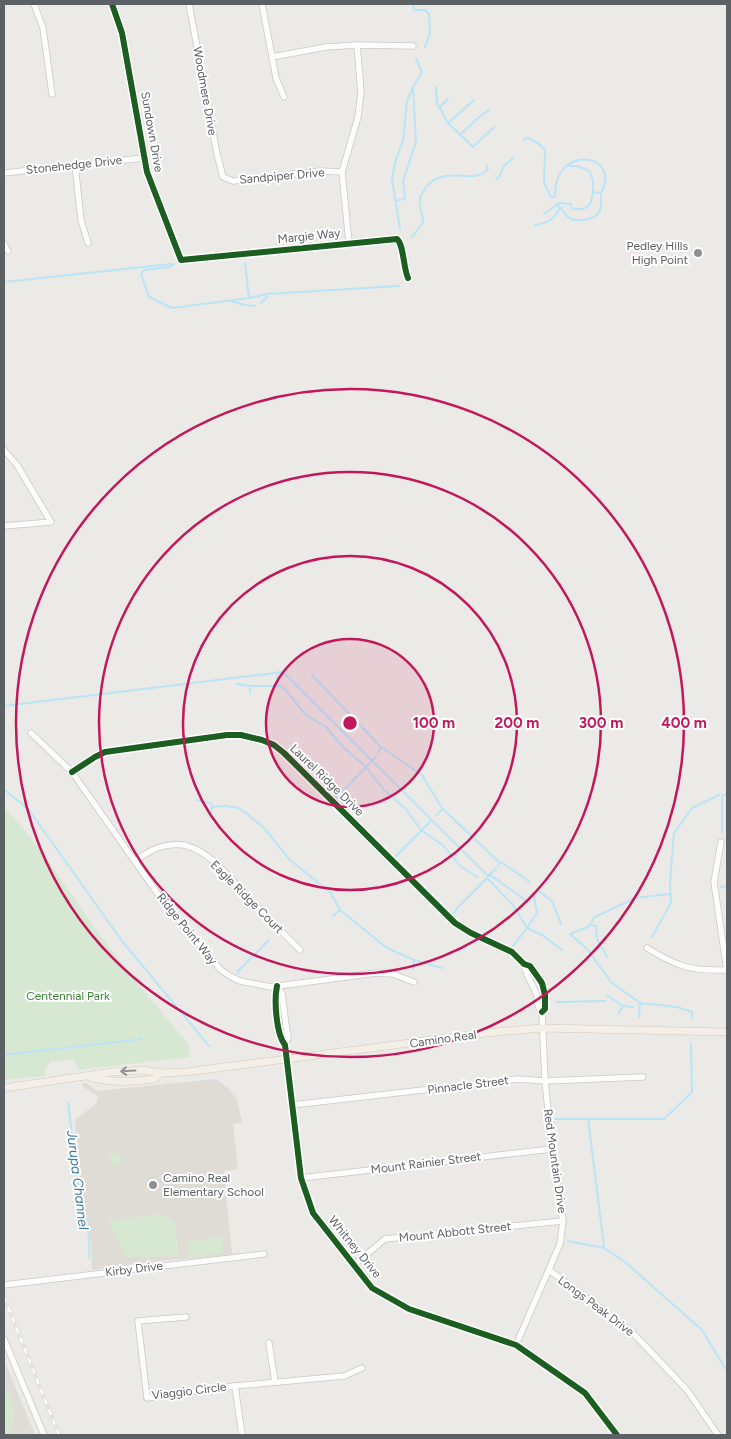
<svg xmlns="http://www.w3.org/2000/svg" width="731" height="1439" viewBox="0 0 731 1439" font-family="Figtree,sans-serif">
  <rect width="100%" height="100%" fill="#eceae6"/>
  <!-- education -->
  <g fill="#dfdcd6">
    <path d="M216,1079L229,1089L237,1100L242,1122L233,1124L238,1169L224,1171L232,1255L158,1261L92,1270L91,1241L82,1200L78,1168L75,1120L97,1103L98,1096L83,1087V1083L88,1084L96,1091Z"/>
    <path d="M4,1360L35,1435H4Z"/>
  </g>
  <!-- green -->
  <g fill="#d7e8d2">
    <path d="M4,807C41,846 68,891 100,935C127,972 159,1008 188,1044L190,1057L78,1070L74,1059L51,1062L45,1068L46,1076L4,1080Z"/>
    <path d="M120,1154L121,1164L111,1165L109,1155Z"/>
    <path d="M161,1214L175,1222L179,1256L126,1258L108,1220Z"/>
    <path d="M221,1237L224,1253L190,1258L188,1242Z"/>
    <path d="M4,1388C16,1401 18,1421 7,1435H4Z"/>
  </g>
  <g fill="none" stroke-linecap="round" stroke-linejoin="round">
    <!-- stream -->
    <g stroke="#bae4f7" stroke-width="2">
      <path d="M413,4L414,10H425L429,14L430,33L425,47"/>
      <path d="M436,87L437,103L448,123L473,147L494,127"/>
      <path d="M439,108L448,99"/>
      <path d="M448,123L474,100"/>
      <path d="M461,134L478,118L489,110"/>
      <path d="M524,140L526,138C534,140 540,143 545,150L544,183L551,197H554L555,195C555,142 623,154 601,193"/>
      <path d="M569,166H577L589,171L593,180V192"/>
      <path d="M496,179L499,177L504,166L513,158"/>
      <path d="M396,201L405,198L403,181L416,142L413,87"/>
      <path d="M544,214L559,203L571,204L572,209C588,210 591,207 593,192L601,193C601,199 602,208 599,213C593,220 575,223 568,217C564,214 561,208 557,204"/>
      <path d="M535,225C548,223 555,219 560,207"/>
      <path d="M400,229L392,179L396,159L403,141L407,101L413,87L422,72L416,58"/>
      <path d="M411,238L423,223C423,215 419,207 420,199C420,196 423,192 425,189C441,163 476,186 488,169L486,165"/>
      <path d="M174,264L170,267L144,270L141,274L149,297L172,308L249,298L245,263"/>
      <path d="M4,282L171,264"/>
      <path d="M249,298L267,294L399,286"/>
      <path d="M231,301L244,305L255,306"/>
      <path d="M261,303L267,297V294"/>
      <path d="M312,675L381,747L422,775L442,808V810"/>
      <path d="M237,684L250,686H282L306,715L326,727L343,747L366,767L383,789L406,809L421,830L444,846L460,866L477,877"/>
      <path d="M276,685L278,672"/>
      <path d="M250,693V686"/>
      <path d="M4,706L283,672L488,876L496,869"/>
      <path d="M378,753L381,747"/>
      <path d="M4,789L29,810L122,941L209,1046"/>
      <path d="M336,798L376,757"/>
      <path d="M197,800L211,803L212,807L226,806L238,808L245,812L264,828L289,859L331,893L340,910L387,948L414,960"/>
      <path d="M210,815L212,807"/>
      <path d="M436,815L443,809L500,863"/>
      <path d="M722,832V796L727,794"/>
      <path d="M395,857L432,820"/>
      <path d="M498,866L501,862L530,882"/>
      <path d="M489,876H492L496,879L528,902"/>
      <path d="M721,887L727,886"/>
      <path d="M539,891L552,901L561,924"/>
      <path d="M671,896L669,894L635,898L595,917L588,927L570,934L587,949L612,983L640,1003L677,1007L692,1012V1018"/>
      <path d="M453,915L457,908L487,878L513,905L527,928L537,913L534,896"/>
      <path d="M333,916L340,910"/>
      <path d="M590,925L596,926L597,939L607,957"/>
      <path d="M652,937L671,903L670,882L674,833L692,808L719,795"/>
      <path d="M512,947L527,928L542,935L562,950"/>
      <path d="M413,970L414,960L442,968"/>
      <path d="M238,974V971L269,940"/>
      <path d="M607,995L623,1006L618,1014"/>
      <path d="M556,1002L605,1001"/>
      <path d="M623,1006L633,1007"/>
      <path d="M639,1017L640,1003"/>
      <path d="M4,1055L142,1039"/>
      <path d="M68,1103C72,1131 74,1160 79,1188C84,1211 91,1234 89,1258"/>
      <path d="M555,1119H588L604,1247"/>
      <path d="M588,1119H664L692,1092L691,1043"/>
      <path d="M568,1241L604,1248L625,1262L702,1330L727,1371"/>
    </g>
    <defs>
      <g id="minor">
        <path d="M34,4L43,28L52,94"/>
        <path d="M112,4L122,33L147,172L181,260L397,239C404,245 403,267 408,278"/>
        <path d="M189,4L217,154L223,177L233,181L320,171L342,172"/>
        <path d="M262,4L276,78L284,97"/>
        <path d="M272,57L326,47L357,45L413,46"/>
        <path d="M75,165L81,220L88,243"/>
        <path d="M4,173L144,158"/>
        <path d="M349,243L342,172L358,117L361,92L357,45"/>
        <path d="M4,244L8,251"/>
        <path d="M4,450L17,465L51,522L4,526"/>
        <path d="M31,733L72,772L167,907L208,955L221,970L230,976L240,981L271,987L376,973L393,974L414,982"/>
        <path d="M72,772L95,757L105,752L227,735H241L262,740L274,745L284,753L455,923L471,933L512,952L524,964L530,966L542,983L545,995V1009L542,1012"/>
        <path d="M721,842L714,882L727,971"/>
        <path d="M135,861C150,850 165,842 184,845C211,851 231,880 249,898C266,916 283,933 300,950"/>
        <path d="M647,948C678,967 690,971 727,970"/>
        <path d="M277,986C274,1000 276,1034 285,1045L301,1178L313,1213L372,1288L409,1309L516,1345L585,1393L617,1435"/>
        <path d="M277,986L282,994L286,1025L288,1038L285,1045"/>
        <path d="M292,1105L518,1079L545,1081L643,1077"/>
        <path d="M301,1178L552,1149"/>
        <path d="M355,1264L385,1239L563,1221"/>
        <path d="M549,1270L632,1332L687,1390L718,1435"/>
        <path d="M4,1285L264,1254"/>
        <path d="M186,1317L138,1321L147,1398L235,1386L344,1376L362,1368"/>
        <path d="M4,1339L44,1435"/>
        <path d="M269,1343L275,1382"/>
        <path d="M516,1345L560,1244L563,1221L552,1149L545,1081L542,1012C537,1008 538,1002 537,996C534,985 525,975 524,964"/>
        <path d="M235,1386L242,1435"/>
      </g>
      <g id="major">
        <path d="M90,1077C114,1083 130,1082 155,1079L160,1073"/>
        <path d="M4,1088L112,1072L143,1070L160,1073L186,1072L486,1033L542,1028L727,1032"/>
      </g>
    </defs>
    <!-- minor casing -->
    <use href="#minor" stroke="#c8c9c8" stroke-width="7"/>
    <!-- major casing -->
    <use href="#major" stroke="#d4c8b4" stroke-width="8"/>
    <!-- minor -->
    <use href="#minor" stroke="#fcfcfb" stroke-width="5.5"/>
    <!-- major -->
    <use href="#major" stroke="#f3efe8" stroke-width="7"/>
    <defs>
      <path id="rail" d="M4,1297L59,1435"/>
    </defs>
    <!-- rail casing -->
    <use href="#rail" stroke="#e3e2e2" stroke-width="4"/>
    <!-- rail -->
    <use href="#rail" stroke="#fff" stroke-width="2" stroke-dasharray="5.5" stroke-linecap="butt"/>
    <defs>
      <g id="cycleway">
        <path d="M112,4L122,33L147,172L181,260L397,239C404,245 403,267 408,278"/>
        <path d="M72,772L95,757L105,752L227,735H241L262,740L274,745L284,753L455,923L471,933L512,952L524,964L530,966L542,983L545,995V1009L542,1012"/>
        <path d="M277,986C274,1000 276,1034 285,1045L301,1178L313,1213L372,1288L409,1309L516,1345L585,1393L617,1435"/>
      </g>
    </defs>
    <!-- cycleway casing -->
    <use href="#cycleway" stroke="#fff" stroke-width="9"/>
    <!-- cycleway -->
    <use href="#cycleway" stroke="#1b5e20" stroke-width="6"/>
  </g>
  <!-- one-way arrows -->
  <defs><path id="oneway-shaft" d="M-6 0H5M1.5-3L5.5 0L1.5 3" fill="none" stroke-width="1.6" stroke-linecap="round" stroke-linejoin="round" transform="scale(1.25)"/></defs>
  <use stroke="#919393" href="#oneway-shaft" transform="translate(128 1071) rotate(177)"/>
  <!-- distance rings -->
  <circle cx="350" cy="723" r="84" fill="#c2185b" fill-opacity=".12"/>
  <g fill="none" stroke="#c2185b" stroke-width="2.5">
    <circle cx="350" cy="723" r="84"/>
    <circle cx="350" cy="723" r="167"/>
    <circle cx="350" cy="723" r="251"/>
    <circle cx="350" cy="723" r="334"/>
  </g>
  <!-- markers -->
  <g fill="#8e9192" stroke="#fff" stroke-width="2">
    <circle cx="698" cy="253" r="5"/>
    <circle cx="153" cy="1185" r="5"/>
  </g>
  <g text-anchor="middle" stroke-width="4" stroke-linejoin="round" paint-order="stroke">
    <!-- street labels -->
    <g font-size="12" fill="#5c6165" stroke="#fff">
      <text transform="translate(205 91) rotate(80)" y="4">Woodmere Drive</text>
      <text transform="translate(152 132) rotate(80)" y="4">Sundown Drive</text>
      <text transform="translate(74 165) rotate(-6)" y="4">Stonehedge Drive</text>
      <text transform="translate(282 176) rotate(-5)" y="4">Sandpiper Drive</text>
      <text transform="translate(309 236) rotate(-6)" y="4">Margie Way</text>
      <text transform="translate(327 780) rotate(44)" y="4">Laurel Ridge Drive</text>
      <text transform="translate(247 897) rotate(45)" y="4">Eagle Ridge Court</text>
      <text transform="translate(187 929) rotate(51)" y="4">Ridge Point Way</text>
      <text transform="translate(443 1039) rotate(-8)" y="4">Camino Real</text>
      <text transform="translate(468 1085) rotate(-7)" y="4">Pinnacle Street</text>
      <text transform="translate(555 1161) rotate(82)" y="4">Red Mountain Drive</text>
      <text transform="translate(426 1163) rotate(-7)" y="4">Mount Rainier Street</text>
      <text transform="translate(455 1232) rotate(-6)" y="4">Mount Abbott Street</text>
      <text transform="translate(355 1247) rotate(51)" y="4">Whitney Drive</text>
      <text transform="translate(134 1269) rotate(-7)" y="4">Kirby Drive</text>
      <text transform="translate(596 1306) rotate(37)" y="4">Longs Peak Drive</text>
      <text transform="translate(189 1391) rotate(-7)" y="4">Viaggio Circle</text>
    </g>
    <!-- poi labels -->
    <g font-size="12" fill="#5c6165" stroke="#fff" text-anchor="end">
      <text x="688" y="250">Pedley Hills<tspan x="688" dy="14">High Point</tspan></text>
      <text x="163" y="1182" text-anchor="start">Camino Real<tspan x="163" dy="14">Elementary School</tspan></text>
    </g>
    <!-- park labels -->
    <g font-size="12" fill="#3a8335" stroke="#fff">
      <text x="68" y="1000">Centennial Park</text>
    </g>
    <!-- water labels -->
    <g font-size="14" font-style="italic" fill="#3b779f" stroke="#fff">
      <text transform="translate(78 1180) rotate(83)" y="5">Jurupa Channel</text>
    </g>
  </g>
  <circle cx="350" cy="723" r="8" fill="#c2185b" stroke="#fff" stroke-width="2.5"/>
  <g font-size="15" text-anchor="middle" font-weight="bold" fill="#c2185b" stroke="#fff" stroke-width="4" stroke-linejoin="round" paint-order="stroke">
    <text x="434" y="728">100 m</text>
    <text x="517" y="728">200 m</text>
    <text x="601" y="728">300 m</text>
    <text x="684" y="728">400 m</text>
  </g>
  <!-- border -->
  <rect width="731" height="1439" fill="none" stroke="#5c6165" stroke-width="10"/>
</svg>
